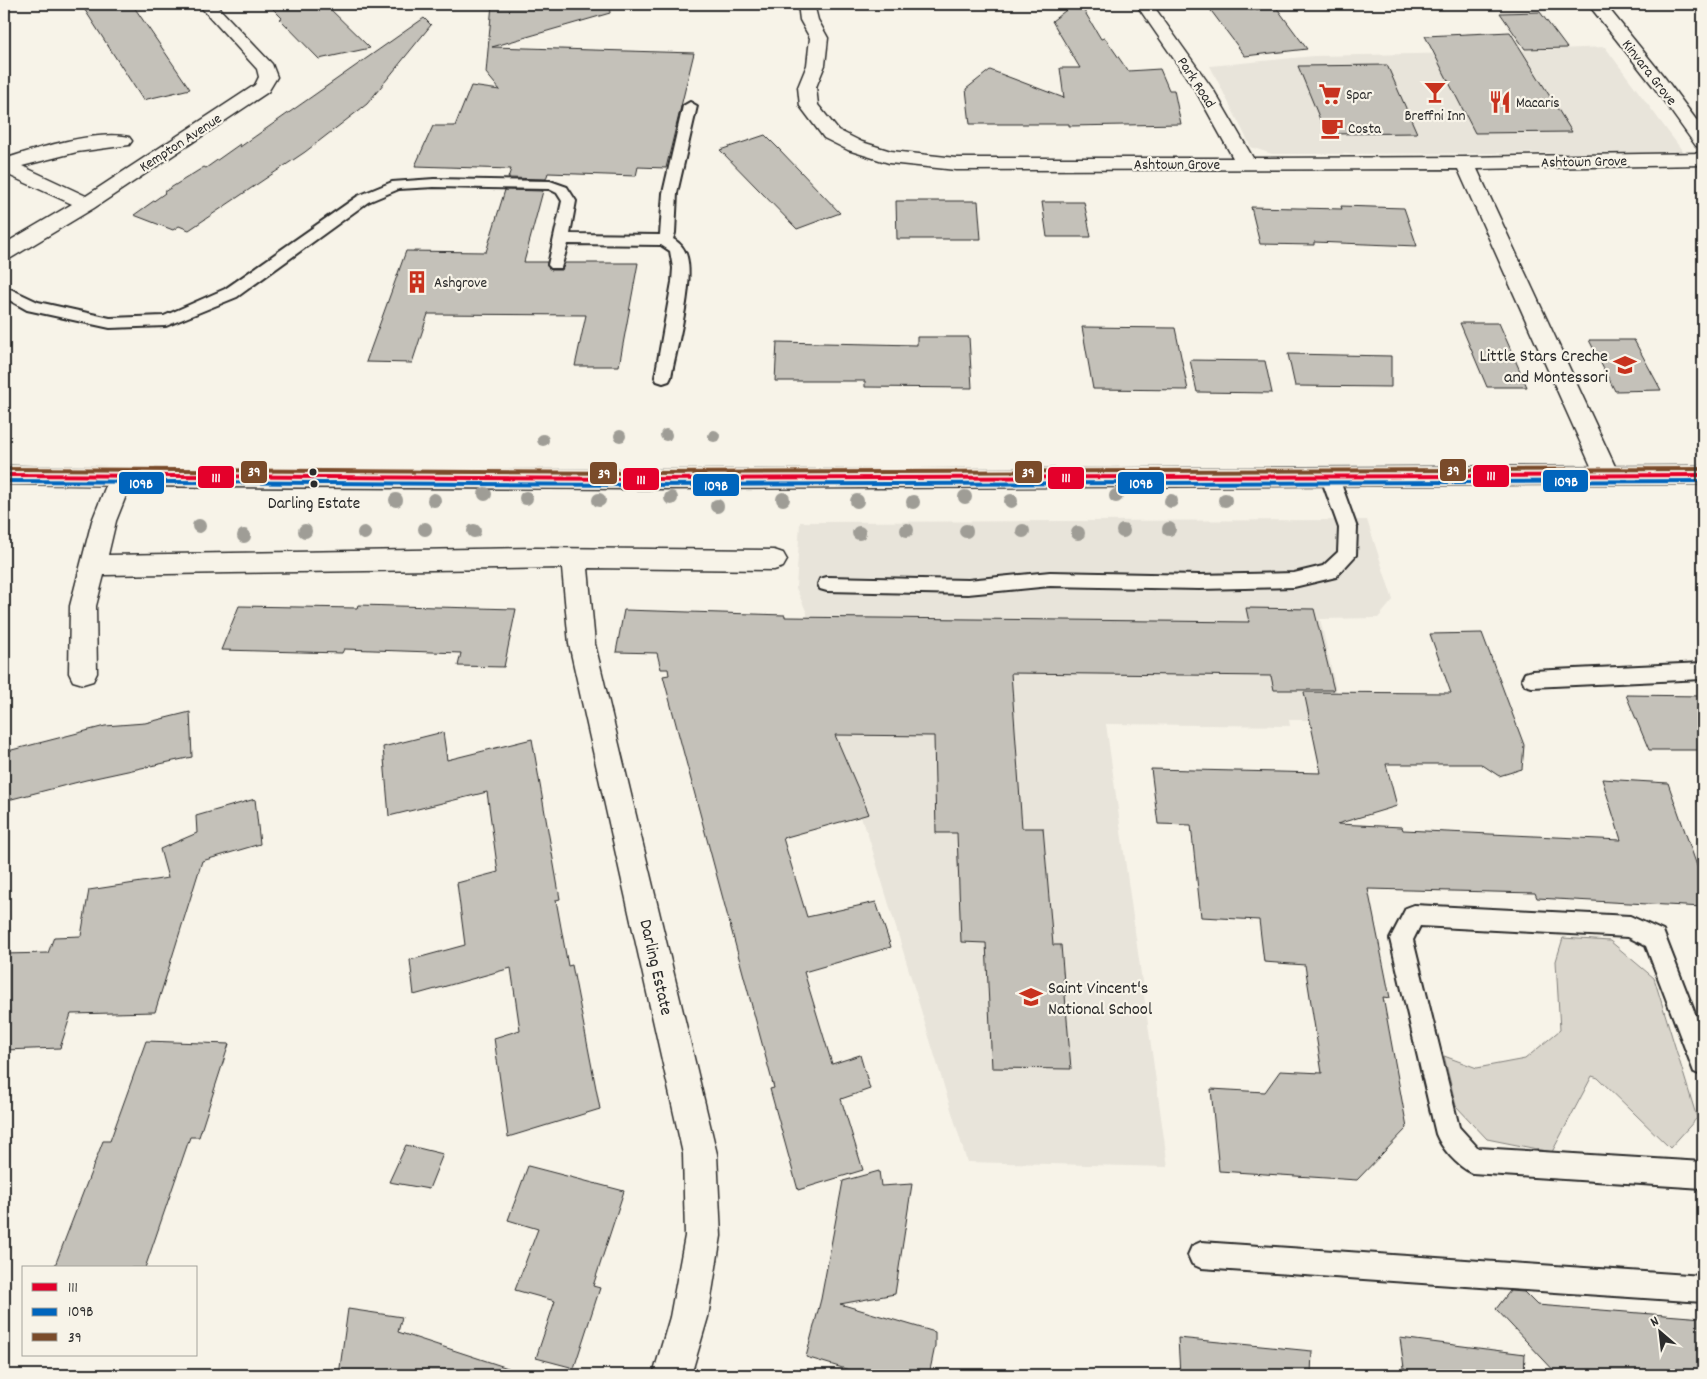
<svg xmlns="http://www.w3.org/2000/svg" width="1707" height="1379" viewBox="0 0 1707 1379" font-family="Dekko,sans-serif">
  <rect width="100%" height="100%" fill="#f7f3e8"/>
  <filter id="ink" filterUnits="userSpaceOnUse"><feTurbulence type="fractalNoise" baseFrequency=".02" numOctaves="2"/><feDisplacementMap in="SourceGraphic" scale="10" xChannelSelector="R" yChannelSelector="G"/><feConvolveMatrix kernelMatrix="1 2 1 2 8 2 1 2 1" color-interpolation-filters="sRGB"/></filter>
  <g filter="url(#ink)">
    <!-- built -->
    <g fill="#e8e4da">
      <path d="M1605,47L1687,157H1640L1629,153L1272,154L1251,147L1210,66L1314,56L1462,53Z"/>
      <path d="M1367,520L1393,600L1378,618L1320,619L1343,720H1289L1290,726L1106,724L1168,1167L967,1162L867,832L812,699L807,613L796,588L800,522Z"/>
    </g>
    <!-- green -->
    <path fill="#dad6cc" stroke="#82807c" d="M1563,938L1610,941L1654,978L1697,1118L1670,1148L1598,1078L1592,1076L1552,1152L1487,1139L1456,1106L1444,1056L1477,1068L1525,1059L1560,1030L1556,961Z"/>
    <!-- building -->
    <g fill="#c4c1b9" stroke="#2b2b2b">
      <path d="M81,4H132L190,89L143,100Z"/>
      <path d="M268,4H325L370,48L319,59L280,19L282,18Z"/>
      <path d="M492,4H609L610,13L492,47L694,53L666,168L638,167L636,176L548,173L546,179L508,178L511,169L415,166L433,126H455L471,86L500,90L486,73Z"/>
      <path d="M1074,4H1080L1101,39L1105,38L1128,71L1160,69L1169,90H1174L1181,124L1069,126V124H970L966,89L990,70L1064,98L1060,68H1080L1052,21Z"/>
      <path d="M1206,4H1245L1250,10L1276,7L1307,49L1245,56Z"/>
      <path d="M1540,12L1567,48L1525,49L1500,13Z"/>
      <path d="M424,18L431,25L367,104L305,152L189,230L179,226L173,230L134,215L165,193L164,192L204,167L206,168L240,144V147Z"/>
      <path d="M1510,32L1572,132L1475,133L1425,36Z"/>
      <path d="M1387,65L1417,133L1326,134L1298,66Z"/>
      <path d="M765,135L779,149L840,213L797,229L720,150Z"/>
      <path d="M505,190L543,191L524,262H547V266L551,270H562L565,263H638L619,366H575L586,315L428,314L412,363L366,362L406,251L486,252Z"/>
      <path d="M896,201H978L981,239H897Z"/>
      <path d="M1042,202H1084L1091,237H1047Z"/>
      <path d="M1341,206L1404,208L1417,246L1314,242V245L1260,244L1251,207L1342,209Z"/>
      <path d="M1460,323H1499L1527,387H1487Z"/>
      <path d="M1082,327L1175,328L1188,390L1093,389Z"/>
      <path d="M917,337H969L972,388L865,387V381H775L777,342L917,345Z"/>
      <path d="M1589,340H1634L1661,390L1615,391Z"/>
      <path d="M1288,354L1391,356V387L1295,386Z"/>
      <path d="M1190,360L1265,361L1272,393L1197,392Z"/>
      <path d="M358,605L516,609L504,667L458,666L461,653L344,649L342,653L221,650L239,606L357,608Z"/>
      <path d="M1246,608L1314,609L1334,690H1274L1271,676L1011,673L1022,828H1043L1053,945H1061L1071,1069L992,1068L986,943L961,942L957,833H936L934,736L835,735L869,814L783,838L807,917L876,902L891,947L804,972L832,1064L860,1055L870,1089L841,1099L863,1170L798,1190L770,1089L774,1088L663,676L669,675L668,669H661L657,653L616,652L624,610L785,615V617L1249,622Z"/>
      <path d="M1482,633L1524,745L1522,769L1499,776L1481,764H1386L1397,806L1337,824L1402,827L1403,830L1621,840L1602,779L1668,783L1703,883V907L1537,898L1535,893L1368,889L1390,998L1383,997L1407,1128L1357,1180L1219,1171L1211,1089L1265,1092L1280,1071L1322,1073L1305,965L1264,962L1259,920L1201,917L1191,825L1158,824L1151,769L1321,773L1304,692L1451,693L1430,634Z"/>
      <path d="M1626,695L1703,696V750H1649Z"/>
      <path d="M190,712L192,757L86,780L4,801V752L105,726L145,723Z"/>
      <path d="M443,732L447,760L532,739L560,899L556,900L568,966L572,965L600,1109L508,1137L494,1038L520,1030L511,968L414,995L410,960L465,945L457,883L498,872L487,792L389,816L383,747Z"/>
      <path d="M255,799L260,844L202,861L155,1012L71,1014L60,1048L4,1050V954L48,953L54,937L81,936L89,890L168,878L160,849L197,833L196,816Z"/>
      <path d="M146,1041L229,1044L199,1137H190L145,1268H54L103,1141H110Z"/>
      <path d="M406,1145L443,1154L429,1189L389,1182Z"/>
      <path d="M528,1166L624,1191L593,1286L600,1288L574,1368L536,1358L555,1301L515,1290L538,1229L508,1220Z"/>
      <path d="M879,1171L881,1186L912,1184L895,1294L840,1304L935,1332V1346L929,1375H866L806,1357L821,1299L843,1181Z"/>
      <path d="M1510,1291L1524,1292L1537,1305L1703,1318V1375H1558L1496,1309Z"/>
      <path d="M348,1309L402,1317L398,1332L511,1369L509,1375H339Z"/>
      <path d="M1178,1338L1312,1351L1311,1375H1180Z"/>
      <path d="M1400,1338L1525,1354L1524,1375H1405Z"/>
    </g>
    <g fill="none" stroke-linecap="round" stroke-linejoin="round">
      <defs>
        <g id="service">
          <path d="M690,102L697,106L677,193L675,233L673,239C680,243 685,249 687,257C694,285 677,346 671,377L669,381L663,383L657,381L655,377L672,282L673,268L670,251L661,245L568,244L561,268H551L548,265L562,201L557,193L549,189L434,187L399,189L368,202L237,297L166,326L110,328L27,310L4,297V286L38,302L110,318L164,316L225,289L358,196L392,182L434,179L550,181L567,187L576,201L570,234L660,235L663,193L683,106Z"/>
          <path d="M1330,472L1336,473L1339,478L1357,528L1356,555L1336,577L1294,587L1199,589L1050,586L968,594L827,591L820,589L818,584L820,579L827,577L968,580L1050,572L1199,575L1294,573L1323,566L1338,552L1339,528L1321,478L1324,473Z"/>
          <path d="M1703,663V679L1532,687L1525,685L1522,679L1525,673L1532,671Z"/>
          <path d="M1414,905L1630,916L1663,931L1703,1034V1076L1694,1072L1646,946L1628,937L1420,926L1413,940L1459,1127L1478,1148L1703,1162V1188L1472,1173C1457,1166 1442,1149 1436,1134L1390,939L1406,908Z"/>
          <path d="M1201,1242L1703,1276V1302L1201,1268L1192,1264L1188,1255L1192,1246Z"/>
        </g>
        <g id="minor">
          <path d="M198,4H215L272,64L277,77L268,92L94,208L11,258L4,259V244L72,204L4,173V159C35,149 97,129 129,137L132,141L129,145L77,152L22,166L86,196L255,85L259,77L257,69Z"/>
          <path d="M798,4H814L818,20L828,38L825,65L816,87L818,105L838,130L862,142L891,151L956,158H1233L1196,91L1136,4H1152L1214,91L1253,158L1465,157L1703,153V165L1477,169L1619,475L1616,481L1607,484L1598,481L1595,475L1458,169L956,170L889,163L848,150L824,138L800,106L798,87L807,65L810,38L800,20Z"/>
          <path d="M1588,4H1605L1665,78L1703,129V148L1696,146L1653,86Z"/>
          <path d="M121,469L130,472L133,478L116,521L108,555L536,548L774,550L783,553L787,560L783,567L774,570L588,568L595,644L717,1154L721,1236L708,1317L691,1375H653L670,1317L685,1236L683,1154L569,644L562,568L104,575L96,606L97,673L93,681L83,684L73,681L69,673L70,606L92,521L109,478L112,472Z"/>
        </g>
        <path id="secondary" d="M4,466C570,475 1137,467 1703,466V484L641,489L216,487L4,484Z"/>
      </defs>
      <!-- service casing -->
      <use href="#service" stroke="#2b2b2b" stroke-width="4"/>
      <!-- minor casing -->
      <use href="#minor" stroke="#2b2b2b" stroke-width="3"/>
      <!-- secondary casing -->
      <use href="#secondary" stroke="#2b2b2b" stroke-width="3"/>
      <!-- service -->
      <use href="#service" fill="#f7f3e8" fill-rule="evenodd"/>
      <!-- minor -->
      <use href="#minor" fill="#f7f3e8" fill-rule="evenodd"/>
      <!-- secondary -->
      <use href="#secondary" fill="#f7f3e8" fill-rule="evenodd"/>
      <defs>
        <path id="bus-1" d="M4,475L641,479L1703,475"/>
        <path id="bus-2" d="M4,481L641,485L1703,481"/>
        <path id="bus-3" d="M4,469L641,473L1703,469"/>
      </defs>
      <!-- bus-1 casing -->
      <use href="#bus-1" stroke="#f7f3e8" stroke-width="8"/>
      <!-- bus-2 casing -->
      <use href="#bus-2" stroke="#f7f3e8" stroke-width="8"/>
      <!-- bus-3 casing -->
      <use href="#bus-3" stroke="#f7f3e8" stroke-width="8"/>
      <!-- bus-1 -->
      <use href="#bus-1" stroke="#e4002b" stroke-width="4"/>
      <!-- bus-2 -->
      <use href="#bus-2" stroke="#0065bd" stroke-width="4"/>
      <!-- bus-3 -->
      <use href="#bus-3" stroke="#7a4b2a" stroke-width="4"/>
    </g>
    <!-- trees -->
    <g fill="#9f9d96">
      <circle cx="666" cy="435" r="6"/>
      <circle cx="620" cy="436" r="6"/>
      <circle cx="714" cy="436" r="6"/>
      <circle cx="543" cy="440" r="6"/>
      <circle cx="485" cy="494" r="7"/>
      <circle cx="1116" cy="496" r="7"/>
      <circle cx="965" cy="497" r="7"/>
      <circle cx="526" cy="498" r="7"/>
      <circle cx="671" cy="498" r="7"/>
      <circle cx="783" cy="499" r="7"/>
      <circle cx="396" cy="500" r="7"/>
      <circle cx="434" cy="500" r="7"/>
      <circle cx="599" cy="500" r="7"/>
      <circle cx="1225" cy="500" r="7"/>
      <circle cx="857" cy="501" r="7"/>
      <circle cx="1011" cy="501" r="7"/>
      <circle cx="1171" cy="501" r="7"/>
      <circle cx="913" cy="502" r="7"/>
      <circle cx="717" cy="506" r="7"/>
      <circle cx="199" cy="526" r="7"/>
      <circle cx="425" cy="529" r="7"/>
      <circle cx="1169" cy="529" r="7"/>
      <circle cx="907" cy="530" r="7"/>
      <circle cx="305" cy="531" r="7"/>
      <circle cx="474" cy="531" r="7"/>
      <circle cx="966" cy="531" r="7"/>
      <circle cx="1023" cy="531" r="7"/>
      <circle cx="1123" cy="531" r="7"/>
      <circle cx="364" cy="533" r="7"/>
      <circle cx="859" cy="533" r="7"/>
      <circle cx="1078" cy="533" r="7"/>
      <circle cx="244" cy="536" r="7"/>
    </g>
  </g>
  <!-- icons -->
  <defs>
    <symbol id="bar-bare" viewBox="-9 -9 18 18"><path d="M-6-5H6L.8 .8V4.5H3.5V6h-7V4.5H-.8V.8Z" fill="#c8321e" stroke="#f7f3e8" stroke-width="2.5" paint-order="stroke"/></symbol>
    <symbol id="supermarket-bare" viewBox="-9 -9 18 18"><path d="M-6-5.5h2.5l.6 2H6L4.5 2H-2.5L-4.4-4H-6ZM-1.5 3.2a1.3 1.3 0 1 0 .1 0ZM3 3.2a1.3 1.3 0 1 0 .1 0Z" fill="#c8321e" stroke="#f7f3e8" stroke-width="2.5" paint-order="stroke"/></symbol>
    <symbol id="restaurant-bare" viewBox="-9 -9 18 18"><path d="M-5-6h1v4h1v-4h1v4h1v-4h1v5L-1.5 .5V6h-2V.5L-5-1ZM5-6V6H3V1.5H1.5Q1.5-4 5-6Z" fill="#c8321e" stroke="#f7f3e8" stroke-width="2.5" paint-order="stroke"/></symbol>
    <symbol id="cafe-bare" viewBox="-9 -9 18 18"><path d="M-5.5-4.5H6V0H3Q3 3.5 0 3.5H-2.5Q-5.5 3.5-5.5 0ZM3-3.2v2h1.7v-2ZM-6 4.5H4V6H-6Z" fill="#c8321e" stroke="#f7f3e8" stroke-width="2.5" paint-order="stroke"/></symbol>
    <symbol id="building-bare" viewBox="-9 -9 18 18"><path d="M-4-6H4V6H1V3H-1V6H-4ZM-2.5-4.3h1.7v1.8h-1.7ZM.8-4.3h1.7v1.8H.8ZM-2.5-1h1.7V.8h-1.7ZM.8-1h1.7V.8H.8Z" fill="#c8321e" stroke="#f7f3e8" stroke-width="2.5" paint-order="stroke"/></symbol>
    <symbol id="school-bare" viewBox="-9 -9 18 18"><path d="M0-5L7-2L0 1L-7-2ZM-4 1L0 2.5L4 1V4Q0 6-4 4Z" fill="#c8321e" stroke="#f7f3e8" stroke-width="2.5" paint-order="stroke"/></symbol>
  </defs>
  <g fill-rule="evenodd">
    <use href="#bar-bare" x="1419" y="76" width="32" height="32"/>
    <use href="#supermarket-bare" x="1314" y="78" width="32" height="32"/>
    <use href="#restaurant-bare" x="1484" y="86" width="32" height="32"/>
    <use href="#cafe-bare" x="1316" y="112" width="32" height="32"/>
    <use href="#building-bare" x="401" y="266" width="32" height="32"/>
    <use href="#school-bare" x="1609" y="349" width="32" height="32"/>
    <use href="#school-bare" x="1015" y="981" width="32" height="32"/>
  </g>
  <!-- markers -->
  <g fill="#2b2b2b" stroke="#f7f3e8" stroke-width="2">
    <circle cx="313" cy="472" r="4.5"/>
    <circle cx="314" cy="484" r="4.5"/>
  </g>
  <g text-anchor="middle" stroke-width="4.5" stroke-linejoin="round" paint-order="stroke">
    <!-- far-street labels -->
    <g font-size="15" fill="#2b2b2b" stroke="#f7f3e8">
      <text transform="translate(1650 72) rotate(52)" y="5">Kinvara Grove</text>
      <text transform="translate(1197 82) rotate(57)" y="5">Park Road</text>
      <text transform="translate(180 142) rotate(-33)" y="5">Kempton Avenue</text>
      <text transform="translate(1584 161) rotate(-1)" y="5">Ashtown Grove</text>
      <text x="1177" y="169">Ashtown Grove</text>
    </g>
    <!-- far-poi labels -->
    <g font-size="15" fill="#2b2b2b" stroke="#f7f3e8" text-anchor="start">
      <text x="1346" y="99">Spar</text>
      <text x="1516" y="107">Macaris</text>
      <text x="1435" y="120" text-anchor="middle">Breffni Inn</text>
      <text x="1348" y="133">Costa</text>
      <text x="434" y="287">Ashgrove</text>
    </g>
    <!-- bus labels -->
    <g font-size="17" fill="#2b2b2b" stroke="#f7f3e8">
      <text x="314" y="508">Darling Estate</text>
    </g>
    <!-- poi labels -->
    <g font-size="18" fill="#2b2b2b" stroke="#f7f3e8" text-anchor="end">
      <text x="1608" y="361">Little Stars Creche<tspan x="1608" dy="21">and Montessori</tspan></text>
      <text x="1048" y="993" text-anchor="start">Saint Vincent's<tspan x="1048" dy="21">National School</tspan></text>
    </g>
    <!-- street labels -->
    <g font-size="18" fill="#2b2b2b" stroke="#f7f3e8">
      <text transform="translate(657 967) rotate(77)" y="6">Darling Estate</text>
    </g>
  </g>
  <g stroke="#f7f3e8" stroke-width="2">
    <rect x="1439" y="458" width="28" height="24" rx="5" fill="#7a4b2a"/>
    <rect x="240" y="460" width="28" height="24" rx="5" fill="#7a4b2a"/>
    <rect x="1014" y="460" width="29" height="24" rx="5" fill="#7a4b2a"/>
    <rect x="589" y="461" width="29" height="24" rx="5" fill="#7a4b2a"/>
    <rect x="1472" y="464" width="38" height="24" rx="5" fill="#e4002b"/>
    <rect x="197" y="465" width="38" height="24" rx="5" fill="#e4002b"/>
    <rect x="1047" y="466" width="38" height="24" rx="5" fill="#e4002b"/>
    <rect x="622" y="467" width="38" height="24" rx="5" fill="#e4002b"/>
    <rect x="1542" y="469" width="47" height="24" rx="5" fill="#0065bd"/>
    <rect x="118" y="471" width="47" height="24" rx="5" fill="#0065bd"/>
    <rect x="1117" y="471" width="48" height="24" rx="5" fill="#0065bd"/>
    <rect x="692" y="473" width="48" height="24" rx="5" fill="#0065bd"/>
  </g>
  <g font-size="14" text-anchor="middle" font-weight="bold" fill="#fff">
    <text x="1453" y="475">39</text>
    <text x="254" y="476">39</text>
    <text x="1028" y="477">39</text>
    <text x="604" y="478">39</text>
    <text x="1491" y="480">111</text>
    <text x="216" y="482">111</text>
    <text x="1066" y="482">111</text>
    <text x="641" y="484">111</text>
    <text x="1566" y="486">109B</text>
    <text x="141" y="488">109B</text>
    <text x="1141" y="488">109B</text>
    <text x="716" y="490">109B</text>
  </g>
  <!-- margin -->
  <rect width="1707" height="1379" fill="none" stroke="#f7f3e8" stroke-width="20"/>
  <rect x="10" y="10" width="1687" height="1359" fill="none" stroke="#2b2b2b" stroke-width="2" filter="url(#ink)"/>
  <!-- legend -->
  <rect x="22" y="1266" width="175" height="90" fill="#f7f3e8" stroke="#a5a39c"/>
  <rect x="32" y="1283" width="25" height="8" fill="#e4002b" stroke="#a5a39c"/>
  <text x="68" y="1292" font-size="15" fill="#2b2b2b">111</text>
  <rect x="32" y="1308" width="25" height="8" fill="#0065bd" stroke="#a5a39c"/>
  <text x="68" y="1316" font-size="15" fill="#2b2b2b">109B</text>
  <rect x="32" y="1333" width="25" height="8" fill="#7a4b2a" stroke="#a5a39c"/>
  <text x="68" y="1342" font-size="15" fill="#2b2b2b">39</text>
  <!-- north arrow -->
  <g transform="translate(1660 1332) rotate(332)" stroke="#f7f3e8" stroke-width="4" paint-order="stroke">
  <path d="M0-4L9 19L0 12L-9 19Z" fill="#2b2b2b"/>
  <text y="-8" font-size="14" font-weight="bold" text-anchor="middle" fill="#2b2b2b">N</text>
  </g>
</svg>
